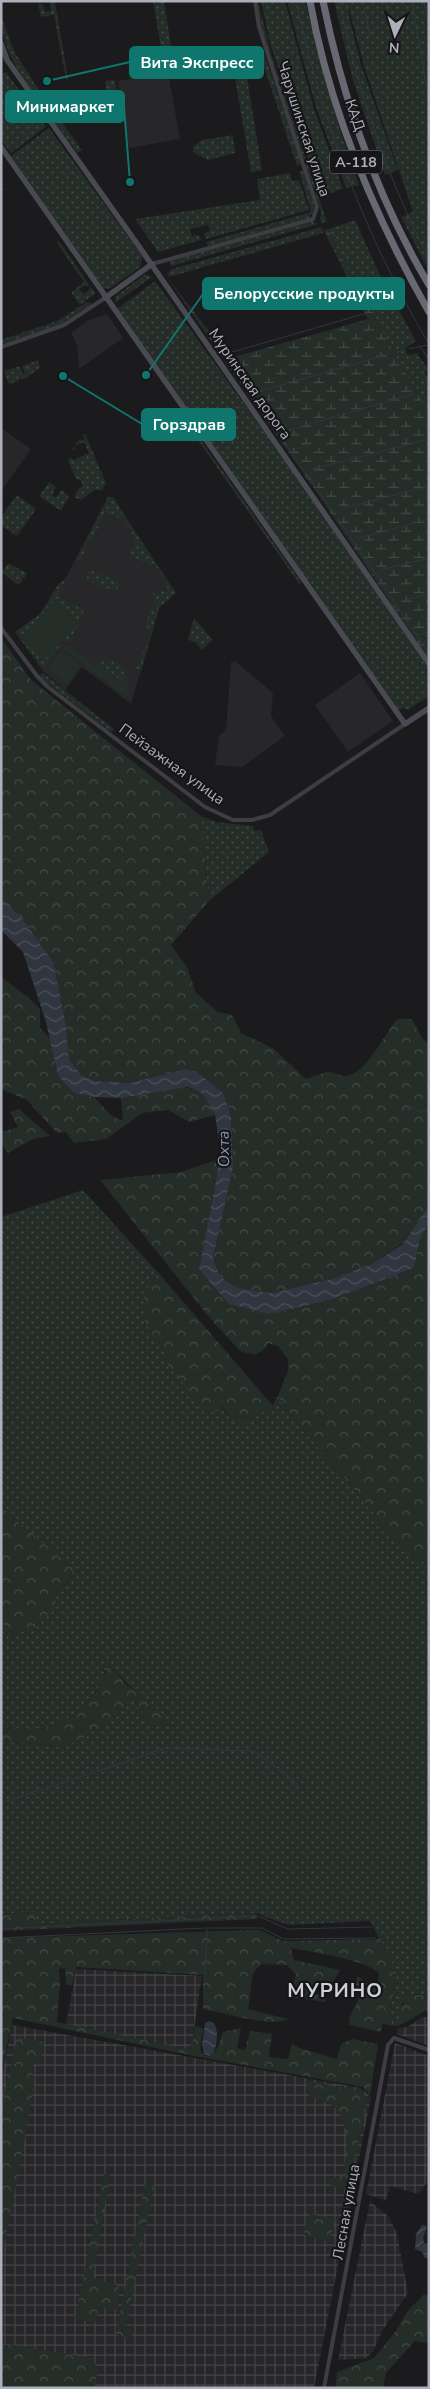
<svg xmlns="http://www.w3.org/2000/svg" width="430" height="2389" viewBox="0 0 430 2389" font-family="'Nunito Sans',sans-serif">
  <defs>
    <pattern id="industrial-grid" width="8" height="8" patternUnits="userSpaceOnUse" patternTransform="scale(1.25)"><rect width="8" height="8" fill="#272629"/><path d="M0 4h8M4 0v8" fill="none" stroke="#444346"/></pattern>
    <pattern id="green-dots" width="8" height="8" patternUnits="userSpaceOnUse" patternTransform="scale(1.25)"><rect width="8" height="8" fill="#242d27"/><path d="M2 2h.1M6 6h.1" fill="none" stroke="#414944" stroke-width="1.8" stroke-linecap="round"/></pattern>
    <pattern id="forest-crowns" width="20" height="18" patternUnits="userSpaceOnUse" patternTransform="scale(1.25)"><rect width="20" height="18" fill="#242d27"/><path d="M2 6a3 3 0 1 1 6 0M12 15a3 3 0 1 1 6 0" fill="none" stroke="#414944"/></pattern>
    <pattern id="wetland-marsh" width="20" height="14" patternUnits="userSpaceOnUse" patternTransform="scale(1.25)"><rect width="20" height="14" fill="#242d27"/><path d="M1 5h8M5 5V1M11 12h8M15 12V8" fill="none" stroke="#414944"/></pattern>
    <pattern id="water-waves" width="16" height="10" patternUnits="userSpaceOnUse" patternTransform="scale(1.25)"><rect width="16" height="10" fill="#303640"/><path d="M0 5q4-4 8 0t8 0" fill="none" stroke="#4b515a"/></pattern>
  </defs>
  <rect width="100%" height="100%" fill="#1b1a1c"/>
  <!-- built -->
  <g fill="#272629">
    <path d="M168,72L180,139L129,148L118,81Z"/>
    <path d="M107,314L123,338L79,369L77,345L71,333L87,321Z"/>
    <path d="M1,428L31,449L1,491Z"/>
    <path d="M108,497H113L176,593L160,605L131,704L82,667L65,690L43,671L15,632L40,614L58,585L65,579Z"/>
    <path d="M235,661L273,693L271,716L285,736L242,767L215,765L219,736L226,730L231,662Z"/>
    <path d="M360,673L393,721L348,752L315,705Z"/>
  </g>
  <!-- industrial -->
  <g fill="url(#industrial-grid)">
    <path d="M76,1969L202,1976L191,2050L66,2025Z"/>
    <path d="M423,2017H429V2046L397,2034L398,2028L407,2027Z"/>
    <path d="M12,2025L361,2088L371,2097L314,2388H1V2080Z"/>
    <path d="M395,2043L429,2056V2180L418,2194L390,2186L386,2200L366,2194Z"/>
    <path d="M370,2201L389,2217L397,2234L408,2293L382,2331L373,2351L367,2358L338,2360Z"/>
  </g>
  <!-- green -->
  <g fill="url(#green-dots)">
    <path d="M153,1L155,3L164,1L173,58L163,60Z"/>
    <path d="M256,1H258L271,54L327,222L322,223L320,219L321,212L261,28Z"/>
    <path d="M261,1H285L314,109L343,189L321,196L270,43Z"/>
    <path d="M287,1H305L340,130L359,185L346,188L316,107Z"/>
    <path d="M334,1H429V271L401,217L413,212L364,66L348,5L350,20L361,65L398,170L385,175L352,77Z"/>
    <path d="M55,2L68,79H66L54,15L41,17L38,4H43L45,12L51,11L50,3Z"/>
    <path d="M1,15L14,51L42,95L37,98C19,72 1,48 1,15Z"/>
    <path d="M260,48L263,50L301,162L300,165L297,166L258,49Z"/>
    <path d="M243,53L262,170L251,172L231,55Z"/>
    <path d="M6,72L46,127L11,153L1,140V74Z"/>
    <path d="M115,80L121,117L111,118L105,81Z"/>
    <path d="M45,99L82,150L77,153L41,103Z"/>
    <path d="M49,128L142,256L140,267L109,289L103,288L11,156Z"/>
    <path d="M233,135L235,153L208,160L193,152V147L202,140Z"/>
    <path d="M303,170L315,208L309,218L208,246L206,242L311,212L299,171Z"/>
    <path d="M290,173L292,181L299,180L309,210L206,239L204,233L210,231L208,225L190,229L192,236L199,235L201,240L158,252L135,219L260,200L257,179Z"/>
    <path d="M355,220L381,277L416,341L405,348L408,355L417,353L428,369L425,373L429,379V413L395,355L333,241L329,229Z"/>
    <path d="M312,221L318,224L171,266L169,261Z"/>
    <path d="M322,227L323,233L169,277L167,274L172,269Z"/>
    <path d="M59,241L90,286H84L79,289L84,295L91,287L96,293L80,305L71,293L84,282L57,243Z"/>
    <path d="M145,274L152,277L115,303L116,296Z"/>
    <path d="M155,281L264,431L429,669V696L408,710L403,708L399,711L117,309Z"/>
    <path d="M87,302L92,304L59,325L1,344V340L57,321Z"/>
    <path d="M38,360L40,367L38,370C31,373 28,378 21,380L18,377L19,381L9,384L4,371L20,366L23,375L25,374L22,366Z"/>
    <path d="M185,422H188L301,582L300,585Z"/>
    <path d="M85,434L106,483L102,490H94L81,500L74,497L78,489L83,486L81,481L76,479L68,460L71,457L74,460L89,453L84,442L75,446V450H72L79,439L82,441L85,438L82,435Z"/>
    <path d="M49,482L56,487L52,495L56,498L61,490L69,496L61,511L39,496Z"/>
    <path d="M17,495L36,509L17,536L1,525V517Z"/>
    <path d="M108,497H113L133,530L131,531L124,520L105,512L92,541L89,540L81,560H77Z"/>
    <path d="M134,531L165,577L164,578L160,576L158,568L129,556L135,540L131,533Z"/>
    <path d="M8,563L27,573L24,579L20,577L23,580L20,584H16L2,572Z"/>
    <path d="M92,570L117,581L119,584L117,590L113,591L87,580L88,572Z"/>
    <path d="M65,579L59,598L84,610L71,642L63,639L77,621L52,602L26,636L17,634L15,632L40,614L58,585Z"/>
    <path d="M167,580L176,593L159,608L153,605L155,599L152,596L153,592L160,595L162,590L166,591L168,587L164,586Z"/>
    <path d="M152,606L159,609L141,671L136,669L151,633L145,625Z"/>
    <path d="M194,618L213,640L202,650L195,642L188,640Z"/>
    <path d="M18,636L25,637L24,639L48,658L60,644L62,645L43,670Z"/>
    <path d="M104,658L123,665L129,687L99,664Z"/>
    <path d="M43,673L114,729L111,732L46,682L40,676Z"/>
    <path d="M201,816L216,822L253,826L254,831L261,830L269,852L209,901Z"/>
    <path d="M83,1190L162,1277L151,1280L149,1330C176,1362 209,1388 233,1422L272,1406L278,1396L297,1423L363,1499L389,1534L429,1564V1991L426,1995L415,1994L402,2002L401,2015L396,2026L389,2025L396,1971L370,1921L288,1925L255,1913L36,1924L33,1912L1,1914V1740L63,1747L116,1716L130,1696L152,1726L168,1724L112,1668L103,1670L106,1677C90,1700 74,1722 44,1728C32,1731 14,1727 1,1727V1618L11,1635L52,1594L69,1581L73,1570L1,1507V1217Z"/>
  </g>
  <!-- forest -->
  <g fill="url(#forest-crowns)">
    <path d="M1,638L31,680L201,816L209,901L171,945L187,967L196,993L218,1012L232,1015L240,1030L239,1032L274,1049L306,1079C313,1077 321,1073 328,1072C334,1071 340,1077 347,1076C367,1072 385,1034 397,1019H412L422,1038L429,1045V1205L404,1242L372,1264L332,1279L271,1293L238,1288L220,1277L213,1258L233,1166L231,1116L224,1094L197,1072L185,1069L130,1083L95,1081L81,1075L69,1059L66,1026L20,916L1,898Z"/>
    <path d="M1,977L28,997L40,1009V1028L50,1039L58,1076L74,1093L94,1097L112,1116L123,1121L121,1098C140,1095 186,1081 201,1092C208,1098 211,1107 215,1115L189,1122L168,1110L142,1113L106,1139L74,1143L66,1132L57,1133L27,1100L1,1089Z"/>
    <path d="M19,1109L50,1136L33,1139L8,1153L1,1144V1132L18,1127L10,1112Z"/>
    <path d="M216,1160H219L217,1175L199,1269L269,1314L330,1300L414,1268L420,1239L429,1223V1564L413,1558L389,1534L363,1499L297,1423L278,1396L288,1371V1359L278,1346L268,1343C262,1356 252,1355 240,1351L208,1316L100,1180L181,1172Z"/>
    <path d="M162,1277L273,1406L241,1424L233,1422L222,1406L215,1412H207L164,1360V1349C143,1324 136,1311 151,1280Z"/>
    <path d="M1,1507L73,1569L69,1581L52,1594L57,1604L38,1626L10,1635L1,1618Z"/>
    <path d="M103,1665L112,1668L126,1684L163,1714L168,1724L152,1726L130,1697L116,1716L86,1736L63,1747L1,1740V1727C14,1727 32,1731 44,1728C74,1722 90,1700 106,1677Z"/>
    <path d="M34,1912L36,1924L255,1913L258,1919L1,1931V1914Z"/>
    <path d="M260,1930L283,1941L381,1939L396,1971L389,2025L382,2024L381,2032L349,2025L350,2017L362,1992L356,1986L357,1976L370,1985L371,1981H378L379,1973C363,1959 312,1952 291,1948L294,1960L340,1970L333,1982L317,1981L316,1995L326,1996V2002L291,1997L296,1974L287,1965L261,1964L253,1973L248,2009L288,2019C271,2028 227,2013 207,2010L203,2008V1975L76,1967L72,1985H66L65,1968L59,1969L60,1983L57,2022L191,2050L195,2026L203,2028L200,2048L202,2054L209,2057L217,2049L223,2032L241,2028L237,2048L245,2050L250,2031L272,2034L269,2057L288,2059L292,2043L299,2048L337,2059L341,2044L352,2039L378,2044L370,2095L363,2087L194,2056L13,2018L1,2074V1938Z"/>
    <path d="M429,1991V2010C416,2014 408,2023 396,2026C401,2015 400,2004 408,1995H426Z"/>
    <path d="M17,2037L44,2042L40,2063L33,2065L32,2072L34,2083L23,2150L1,2261V2110Z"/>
    <path d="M306,2081L360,2091L368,2098L349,2186L347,2189C338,2188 328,2187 325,2178H339L343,2173L348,2140L340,2112L327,2102L309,2096Z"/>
    <path d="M104,2174H110L93,2278L117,2285L120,2290L117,2311L99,2307L95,2323L75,2319Z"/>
    <path d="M145,2183L154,2185L126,2327L132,2329V2339L116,2335Z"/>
    <path d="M310,2214L335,2219L330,2242L304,2235L303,2230Z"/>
    <path d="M424,2294L429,2295V2343L415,2341L386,2373L383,2388H335L337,2372L374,2358L395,2332L407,2312Z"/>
    <path d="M1,2343L91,2358L98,2368L95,2388H1Z"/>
  </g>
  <!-- wetland -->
  <path fill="url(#wetland-marsh)" d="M329,229L333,241L395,355L429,413V660L321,499L166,276L230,358L368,319L324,231Z"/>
  <!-- pitch -->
  <g fill="#242d27">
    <path d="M52,602L77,621L49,658L23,639Z"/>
    <path d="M67,644L98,667L100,664L129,687L127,689L132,693L128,698L63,649Z"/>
    <path d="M61,651L81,666L67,684L47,669Z"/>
  </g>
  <!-- water -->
  <g fill="url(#water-waves)">
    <path d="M1,898L20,916L53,962L66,1026L69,1059L81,1075L95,1081L130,1083L185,1069L197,1072L224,1094L231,1116L233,1167L213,1258L220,1277L238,1288L271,1293L332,1279L372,1264L403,1244L429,1205V1223L420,1239L414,1268L330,1300L269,1314L229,1304L199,1269L217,1175L220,1148L215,1115L205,1097L199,1091L188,1087L121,1098L94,1097L74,1093L58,1076L46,1022L23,952L1,930Z"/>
    <path d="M209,2021L214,2023C219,2032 217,2045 213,2054L209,2056L204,2054L202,2045L205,2023Z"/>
    <path d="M422,2225L427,2226L423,2238L424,2243L429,2244V2259L425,2258L422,2252L415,2249L416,2234Z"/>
  </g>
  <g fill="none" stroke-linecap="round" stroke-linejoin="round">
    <!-- stream -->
    <g stroke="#303640" stroke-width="1">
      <path d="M296,1C322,122 366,238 429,344"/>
      <path d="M339,1C358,91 387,177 429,259"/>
      <path d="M363,1L370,36"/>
      <path d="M412,1L429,102"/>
      <path d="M424,1L429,28"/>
      <path d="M1,190L4,189"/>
      <path d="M421,348L429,360"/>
      <path d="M409,349L428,345"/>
      <path d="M397,352L403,351"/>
      <path d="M229,353L367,313"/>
      <path d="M257,392L389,354"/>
      <path d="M250,394L334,513"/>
      <path d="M286,431L413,394"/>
      <path d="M313,469L429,439"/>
      <path d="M341,509L429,486"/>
      <path d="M338,519L429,653"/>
      <path d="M359,538L429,519"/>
      <path d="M380,570L429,558"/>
      <path d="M402,601L429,594"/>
      <path d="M417,635L429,632"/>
      <path d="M409,1106L421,1112L427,1111L429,1109"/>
      <path d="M1,1803L166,1748L254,1751L299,1785"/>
      <path d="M1,1929L258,1916L288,1929L372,1927"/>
      <path d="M1,1938L205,1928H262L284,1939L376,1938"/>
      <path d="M205,1975L207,1929"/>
    </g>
    <!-- street -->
    <g stroke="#3e3d43" stroke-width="4">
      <path d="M152,264L313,219L317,207L259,27L255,1"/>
      <path d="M1,347L64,325L105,298"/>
      <path d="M1,628L37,676L48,687L205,807L233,820H252L270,815L405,724"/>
      <path d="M324,2388L388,2045L394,2038L429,2050"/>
    </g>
    <!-- secondary -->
    <g stroke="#494a51" stroke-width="5.5">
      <path d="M1,43L7,60L36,101L138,245L429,664"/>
      <path d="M1,147L405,724L429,708"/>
      <path d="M105,298L152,264"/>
    </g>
    <!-- highway -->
    <g stroke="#686872" stroke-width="7">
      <path d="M310,1C330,112 374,215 429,312"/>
      <path d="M323,1C343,100 378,199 429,285"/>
    </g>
  </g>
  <g text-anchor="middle" stroke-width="4.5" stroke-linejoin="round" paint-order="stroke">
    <!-- shield labels -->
    <rect fill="#161517" stroke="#80818a" stroke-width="1" x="330" y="150.5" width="52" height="23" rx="4"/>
    <g font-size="14" font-weight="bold" fill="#adafbb">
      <text x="356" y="167">А-118</text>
    </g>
    <!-- street labels -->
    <g font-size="15" fill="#adafbb" stroke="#161517">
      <text transform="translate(355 115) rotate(71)" y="5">КАД</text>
      <text transform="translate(304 129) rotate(72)" y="5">Чарушинская улица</text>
      <text transform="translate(250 384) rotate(55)" y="5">Муринская дорога</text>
      <text transform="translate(172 764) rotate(36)" y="5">Пейзажная улица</text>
      <text transform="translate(346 2212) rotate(-80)" y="5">Лесная улица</text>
    </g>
    <!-- water labels -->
    <g font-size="16" font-style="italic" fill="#8695b4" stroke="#161517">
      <text transform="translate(223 1149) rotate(-91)" y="6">Охта</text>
    </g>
    <!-- district labels -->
    <g font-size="20" font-weight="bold" letter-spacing="1" fill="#cecfd7" stroke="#161517">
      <text x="335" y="1997">МУРИНО</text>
    </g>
  </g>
  <!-- callouts -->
  <path fill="none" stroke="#0f766e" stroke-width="2" d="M47 81L130 62M130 182L124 107M146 375L203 294M63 376L142 424"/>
  <g fill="#0f766e" stroke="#161517" stroke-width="2">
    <circle cx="47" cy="81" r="5"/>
    <circle cx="130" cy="182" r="5"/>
    <circle cx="146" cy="375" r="5"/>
    <circle cx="63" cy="376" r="5"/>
  </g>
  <g fill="#0f766e" stroke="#0f766e" stroke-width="2">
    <rect x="130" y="47" width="133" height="31" rx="5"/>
    <rect x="6" y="91" width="118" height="31" rx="5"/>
    <rect x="203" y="278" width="201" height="31" rx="5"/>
    <rect x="142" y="409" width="93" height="31" rx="5"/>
  </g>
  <g font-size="16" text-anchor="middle" font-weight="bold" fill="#fff">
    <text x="197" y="68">Вита Экспресс</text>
    <text x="65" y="112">Минимаркет</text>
    <text x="304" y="299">Белорусские продукты</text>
    <text x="189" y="430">Горздрав</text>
  </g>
  <!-- border -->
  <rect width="430" height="2389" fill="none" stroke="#adafbb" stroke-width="5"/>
  <!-- north arrow -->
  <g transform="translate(395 35) rotate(184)" stroke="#161517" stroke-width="4" paint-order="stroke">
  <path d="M0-4L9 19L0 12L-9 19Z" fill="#adafbb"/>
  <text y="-8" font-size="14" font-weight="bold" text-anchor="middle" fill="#adafbb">N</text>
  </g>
</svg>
